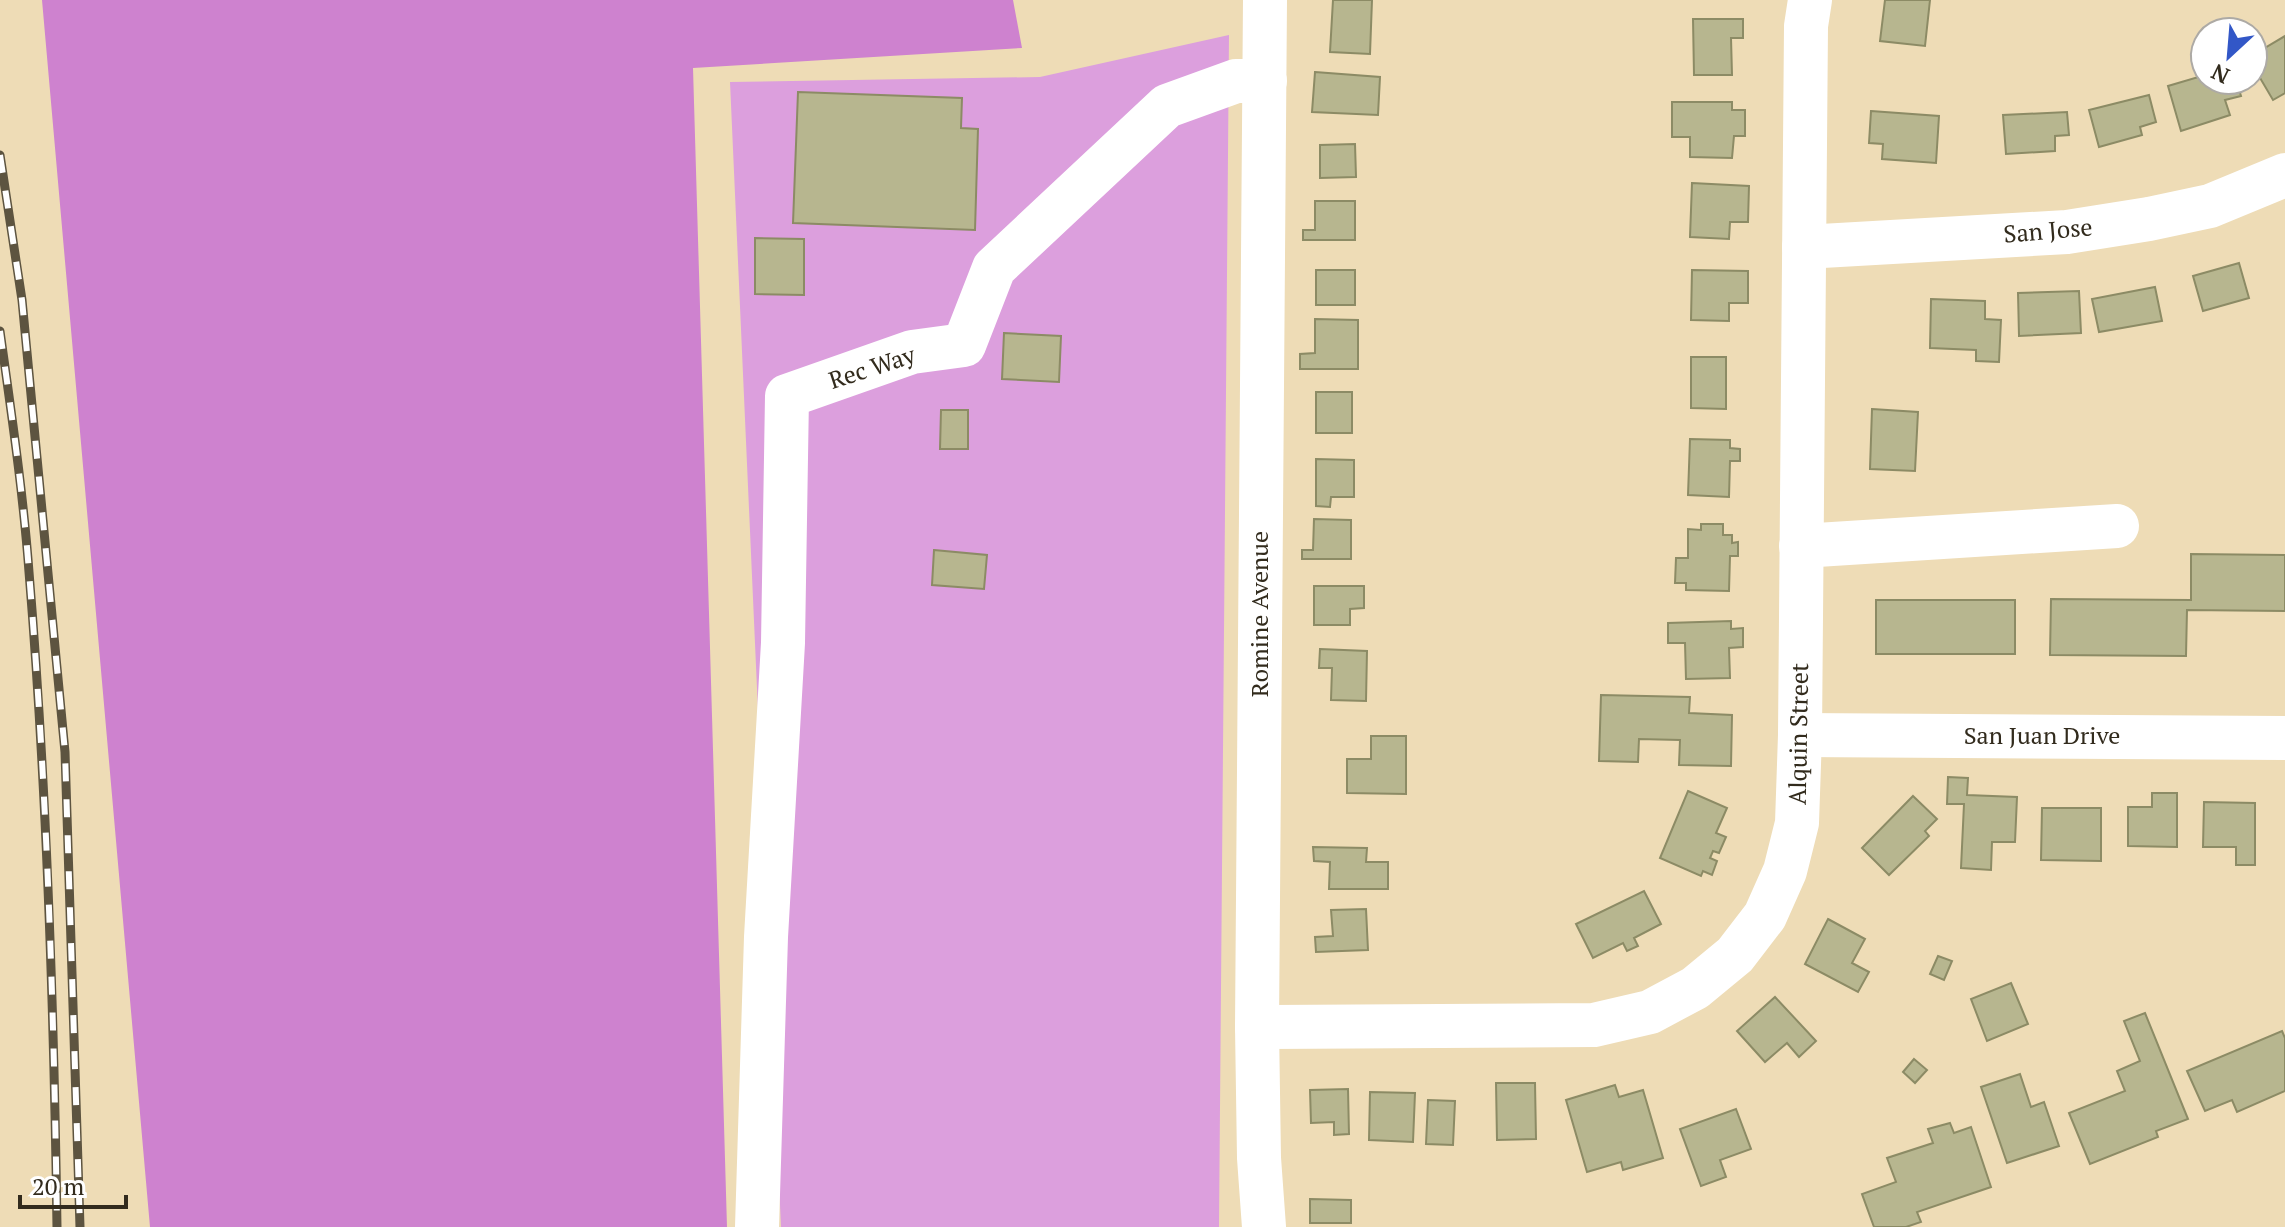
<svg xmlns="http://www.w3.org/2000/svg" width="2285" height="1227" viewBox="0 0 2285 1227" font-family="'PT Serif',serif">
  <rect width="100%" height="100%" fill="#eedcb6"/>
  <!-- green -->
  <path fill="#dc9fdd" d="M1229,35L1219,1227H781L730,82L1040,77Z"/>
  <!-- forest -->
  <path fill="#ce82cf" d="M42,0H1013L1022,48L693,68L727,1227H150Z"/>
  <!-- building -->
  <g fill="#b7b68f" stroke="#8c8b65" stroke-width="2">
    <path d="M1333,0H1372L1370,54L1330,52Z"/>
    <path d="M1885,0H1930L1925,46L1880,41Z"/>
    <path d="M1693,19H1743V38H1731L1732,75H1694Z"/>
    <path d="M2285,36V93L2273,100L2253,66V55Z"/>
    <path d="M1315,72L1380,77L1378,115L1312,112Z"/>
    <path d="M2205,75V80H2236L2241,96L2225,100L2230,115L2181,131L2168,86Z"/>
    <path d="M798,92L962,98L961,128L978,129L975,230L793,223Z"/>
    <path d="M2149,95L2156,122L2140,127L2142,135L2099,147L2089,110Z"/>
    <path d="M1672,102H1732V110H1745V136H1734L1732,158L1690,157V137H1672Z"/>
    <path d="M1871,111L1939,116L1936,163L1882,159L1883,144L1869,143Z"/>
    <path d="M2067,112L2069,135L2055,136V151L2006,154L2003,115Z"/>
    <path d="M1355,144L1356,177L1320,178V145Z"/>
    <path d="M1692,183L1749,186L1748,222H1730L1729,239L1690,237Z"/>
    <path d="M1315,201H1355V240H1303V230H1315Z"/>
    <path d="M755,238L804,239V295L755,294Z"/>
    <path d="M2239,263L2249,298L2203,311L2193,276Z"/>
    <rect x="1316" y="270" width="39" height="35"/>
    <path d="M1692,270L1748,271V303H1729V321L1691,320Z"/>
    <path d="M2155,287L2162,321L2099,332L2092,299Z"/>
    <path d="M2079,291L2081,333L2019,336L2018,293Z"/>
    <path d="M1931,299L1985,301V319L2001,320L1999,362L1976,361V350L1930,348Z"/>
    <path d="M1315,319L1358,320V369H1300V354L1315,353Z"/>
    <path d="M1004,333L1061,336L1059,382L1002,379Z"/>
    <path d="M1691,357H1726V409L1691,408Z"/>
    <rect x="1316" y="392" width="36" height="41"/>
    <path d="M1872,409L1918,412L1915,471L1870,469Z"/>
    <path d="M941,410H968V449H940Z"/>
    <path d="M1690,439L1730,440V448L1740,449V461H1730L1729,497L1688,495Z"/>
    <path d="M1316,459L1354,460V497H1331L1330,507L1316,506Z"/>
    <path d="M1314,519L1351,520V559H1302V550H1313Z"/>
    <path d="M1701,524H1723V535H1732V543L1738,542V556H1730L1729,591L1686,590V583H1675L1676,558H1688V529L1701,530Z"/>
    <path d="M934,550L987,555L984,589L932,585Z"/>
    <path d="M2191,554L2285,555V611L2187,610L2186,656L2050,655L2051,599L2191,600Z"/>
    <path d="M1314,586H1364V608L1350,609V625H1314Z"/>
    <rect x="1876" y="600" width="139" height="54"/>
    <path d="M1731,621V629L1743,628V647L1729,648L1730,678L1686,679L1685,643H1668V623Z"/>
    <path d="M1320,649L1367,651L1366,701L1331,700L1332,668H1319Z"/>
    <path d="M1601,695L1690,697L1689,713L1732,715L1731,766L1679,765L1680,740L1639,739L1638,762L1599,761Z"/>
    <path d="M1371,736H1406V794L1347,793V759H1371Z"/>
    <path d="M1948,777L1968,778L1967,795L2017,797L2015,842H1992L1991,870L1961,868L1964,804H1947Z"/>
    <path d="M1688,791L1727,808L1716,833L1726,837L1719,853L1713,851L1710,858L1717,861L1712,875L1703,871L1701,876L1660,858Z"/>
    <path d="M2152,793H2177V847L2128,846V807H2152Z"/>
    <path d="M1913,796L1937,819L1925,831L1929,836L1889,875L1862,848Z"/>
    <path d="M2204,802L2255,803V865H2236V847H2203Z"/>
    <path d="M2042,808H2101V861L2041,860Z"/>
    <path d="M1313,847L1367,848L1366,862H1388V889H1329L1330,862L1314,861Z"/>
    <path d="M1644,891L1661,924L1634,938L1638,946L1627,951L1623,943L1593,958L1576,924Z"/>
    <path d="M1366,909L1368,950L1316,952L1315,937L1333,936L1331,910Z"/>
    <path d="M1828,919L1865,939L1852,963L1869,972L1858,992L1805,964Z"/>
    <path d="M1938,956L1952,961L1944,980L1930,974Z"/>
    <path d="M2011,983L2028,1024L1987,1041L1971,999Z"/>
    <path d="M1775,997L1816,1041L1799,1057L1787,1043L1765,1062L1737,1031Z"/>
    <path d="M2145,1013L2188,1119L2156,1131L2158,1137L2090,1164L2069,1113L2125,1091L2117,1071L2140,1061L2124,1021Z"/>
    <path d="M2282,1031L2285,1038V1091L2237,1112L2232,1100L2205,1111L2187,1071Z"/>
    <path d="M1914,1059L1927,1070L1915,1083L1903,1072Z"/>
    <path d="M2020,1074L2031,1107L2044,1102L2059,1146L2007,1163L1981,1087Z"/>
    <path d="M1496,1083H1535L1536,1139L1497,1140Z"/>
    <path d="M1615,1085L1619,1097L1643,1090L1663,1158L1623,1170L1621,1162L1587,1172L1566,1100Z"/>
    <path d="M1348,1089L1349,1134L1334,1135V1122L1311,1123L1310,1090Z"/>
    <path d="M1370,1092L1415,1093L1413,1142L1369,1140Z"/>
    <path d="M1428,1100L1455,1101L1453,1145L1426,1144Z"/>
    <path d="M1736,1109L1751,1149L1720,1160L1726,1177L1701,1186L1680,1129Z"/>
    <path d="M1950,1123L1954,1133L1971,1127L1991,1187L1917,1212L1921,1222L1906,1227H1874L1862,1194L1896,1182L1887,1158L1933,1143L1928,1129Z"/>
    <path d="M1310,1199L1351,1200V1223H1310Z"/>
  </g>
  <g fill="none" stroke-linecap="round" stroke-linejoin="round">
    <!-- minor -->
    <g stroke="#fff" stroke-width="44">
      <path d="M1804,247L2067,232L2149,219L2210,206L2285,175"/>
      <path d="M1801,546L2117,526"/>
      <path d="M1800,735L2285,738"/>
      <path d="M1257,1027L1594,1025L1650,1012L1695,988L1735,955L1765,916L1785,871L1797,823L1800,735L1806,26L1810,0"/>
      <path d="M757,1227L766,937L783,643L787,396L912,352L964,345L994,268L1167,106L1236,81H1265"/>
      <path d="M1264,1227L1259,1158L1257,1027L1265,0"/>
    </g>
    <defs>
      <g id="rail">
        <path d="M0,155L22,300L65,752L80,1227"/>
        <path d="M0,331C11,411 23,491 29,572C47,790 54,1008 57,1227"/>
      </g>
    </defs>
    <!-- rail casing -->
    <use href="#rail" stroke="#5d5440" stroke-width="9"/>
    <!-- rail -->
    <use href="#rail" stroke="#fff" stroke-width="6" stroke-dasharray="18" stroke-linecap="butt"/>
  </g>
  <g text-anchor="middle" stroke-width="6" stroke-linejoin="round" paint-order="stroke">
    <!-- street labels -->
    <g font-size="24" fill="#322b1d" stroke="#fff">
      <text transform="translate(2048 231) rotate(-5)" y="8">San Jose</text>
      <text transform="translate(872 368) rotate(-18)" y="8">Rec Way</text>
      <text transform="translate(1260 614) rotate(-90)" y="8">Romine Avenue</text>
      <text transform="translate(1799 734) rotate(-89)" y="8">Alquin Street</text>
      <text x="2042" y="744">San Juan Drive</text>
    </g>
  </g>
  <!-- north arrow -->
  <g transform="translate(2229 56) rotate(206)"><circle r="38" fill="#ffffff" stroke="#adaaa5" stroke-width="2"/>
  <path d="M0-6L14 30L0 20L-14 30Z" fill="#3257c7"/>
  <text y="-12" font-size="22" font-weight="bold" text-anchor="middle" fill="#322b1d">N</text>
  </g>
  <!-- scale -->
  <path d="M20 1195v12h106v-12" fill="none" stroke="#322b1d" stroke-width="4"/>
  <text x="32" y="1195" font-size="24" fill="#322b1d" stroke="#ffffff" stroke-width="6" paint-order="stroke">20 m</text>
</svg>
